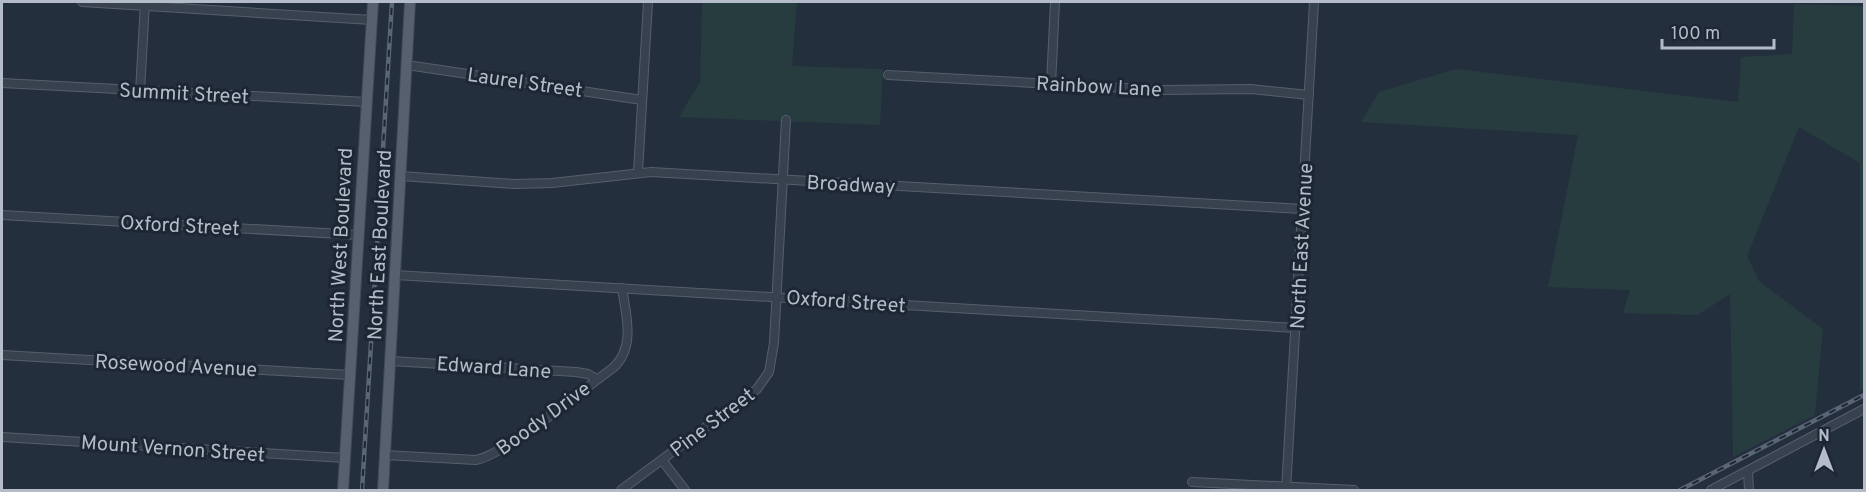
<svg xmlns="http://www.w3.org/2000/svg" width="1866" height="492" viewBox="0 0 1866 492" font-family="Overpass,sans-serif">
  <rect width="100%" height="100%" fill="#242f3e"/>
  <!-- green -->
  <g fill="#263c3f">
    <path d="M702,2H797L792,66L883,69L880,125L679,117L700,82Z"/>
    <path d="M1794,4L1864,6V388L1860,391V163L1799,127L1747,256L1759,281L1823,329L1815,415L1733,457L1730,294L1698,315L1623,313L1630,290L1548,287L1578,135L1361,122L1379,92L1456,69L1738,102L1741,57L1792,54Z"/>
  </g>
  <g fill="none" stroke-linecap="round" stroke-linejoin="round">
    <defs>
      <g id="minor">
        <path d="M82,2L372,20"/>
        <path d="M407,65L642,100"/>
        <path d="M888,75L1162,90L1251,89L1309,95"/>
        <path d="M2,83L367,102"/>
        <path d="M1051,84L1055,2"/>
        <path d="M140,92L145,2"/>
        <path d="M638,172L648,2"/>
        <path d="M401,176L515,184L552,183L651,172L1303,209"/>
        <path d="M2,215L359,235"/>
        <path d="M395,275L1296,328"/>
        <path d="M2,355L350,375"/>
        <path d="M390,361L576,372L588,374L597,379"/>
        <path d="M2,437L345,458"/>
        <path d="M385,455L476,460C507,454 583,389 613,368C636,347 626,315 622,288"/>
        <path d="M662,460L685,490"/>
        <path d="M1748,471L1749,490"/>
        <path d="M1192,482L1354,490"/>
        <path d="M621,490L757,389L769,372L774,343L786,120"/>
        <path d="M1286,490L1314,2"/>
        <path d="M1711,490L1864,409"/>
      </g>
      <g id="major">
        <path d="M343,490L373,2"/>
        <path d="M383,490L410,2"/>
      </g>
    </defs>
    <!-- minor casing -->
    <use href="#minor" stroke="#565f6c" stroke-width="10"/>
    <!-- major casing -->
    <use href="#major" stroke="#414a57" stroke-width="12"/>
    <!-- minor -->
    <use href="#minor" stroke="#38414e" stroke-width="8"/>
    <!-- major -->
    <use href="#major" stroke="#56606e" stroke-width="10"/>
    <defs>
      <g id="rail">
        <path d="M362,490L392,2"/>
        <path d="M1680,490L1864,395"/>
      </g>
    </defs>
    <!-- rail casing -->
    <use href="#rail" stroke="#5a6575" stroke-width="4.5"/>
    <!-- rail -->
    <use href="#rail" stroke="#1d2633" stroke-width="2" stroke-dasharray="7" stroke-linecap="butt"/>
  </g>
  <g text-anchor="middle" stroke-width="6" stroke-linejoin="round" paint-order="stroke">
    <!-- street labels -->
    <g font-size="20" fill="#b4bcc9" stroke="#1d2633">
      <text transform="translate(525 82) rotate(8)" y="7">Laurel Street</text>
      <text transform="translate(1099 86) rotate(3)" y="7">Rainbow Lane</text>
      <text transform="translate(184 93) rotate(3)" y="7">Summit Street</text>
      <text transform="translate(851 184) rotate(3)" y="7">Broadway</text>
      <text transform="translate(180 225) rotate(3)" y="7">Oxford Street</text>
      <text transform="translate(340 245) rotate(-87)" y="7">North West Boulevard</text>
      <text transform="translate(379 245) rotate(-87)" y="7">North East Boulevard</text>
      <text transform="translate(1301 246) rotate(-87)" y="7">North East Avenue</text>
      <text transform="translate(846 301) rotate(4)" y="7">Oxford Street</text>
      <text transform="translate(176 365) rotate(3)" y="7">Rosewood Avenue</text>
      <text transform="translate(494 367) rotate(4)" y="7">Edward Lane</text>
      <text transform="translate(543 418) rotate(-36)" y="7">Boody Drive</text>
      <text transform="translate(712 422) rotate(-37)" y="7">Pine Street</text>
      <text transform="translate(173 448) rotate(4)" y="7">Mount Vernon Street</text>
    </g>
  </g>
  <!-- border -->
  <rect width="1866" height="492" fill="none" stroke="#b4bcc9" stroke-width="6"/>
  <!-- north arrow -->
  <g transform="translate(1824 450)" stroke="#1d2633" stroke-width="4.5" paint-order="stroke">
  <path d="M0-4.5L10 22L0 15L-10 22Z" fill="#b4bcc9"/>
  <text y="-9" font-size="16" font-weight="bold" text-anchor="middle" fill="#b4bcc9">N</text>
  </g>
  <!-- scale -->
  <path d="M1662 39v9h112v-9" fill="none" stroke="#b4bcc9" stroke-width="3"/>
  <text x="1671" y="39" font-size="18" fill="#b4bcc9" stroke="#1d2633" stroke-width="4.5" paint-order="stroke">100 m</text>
</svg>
